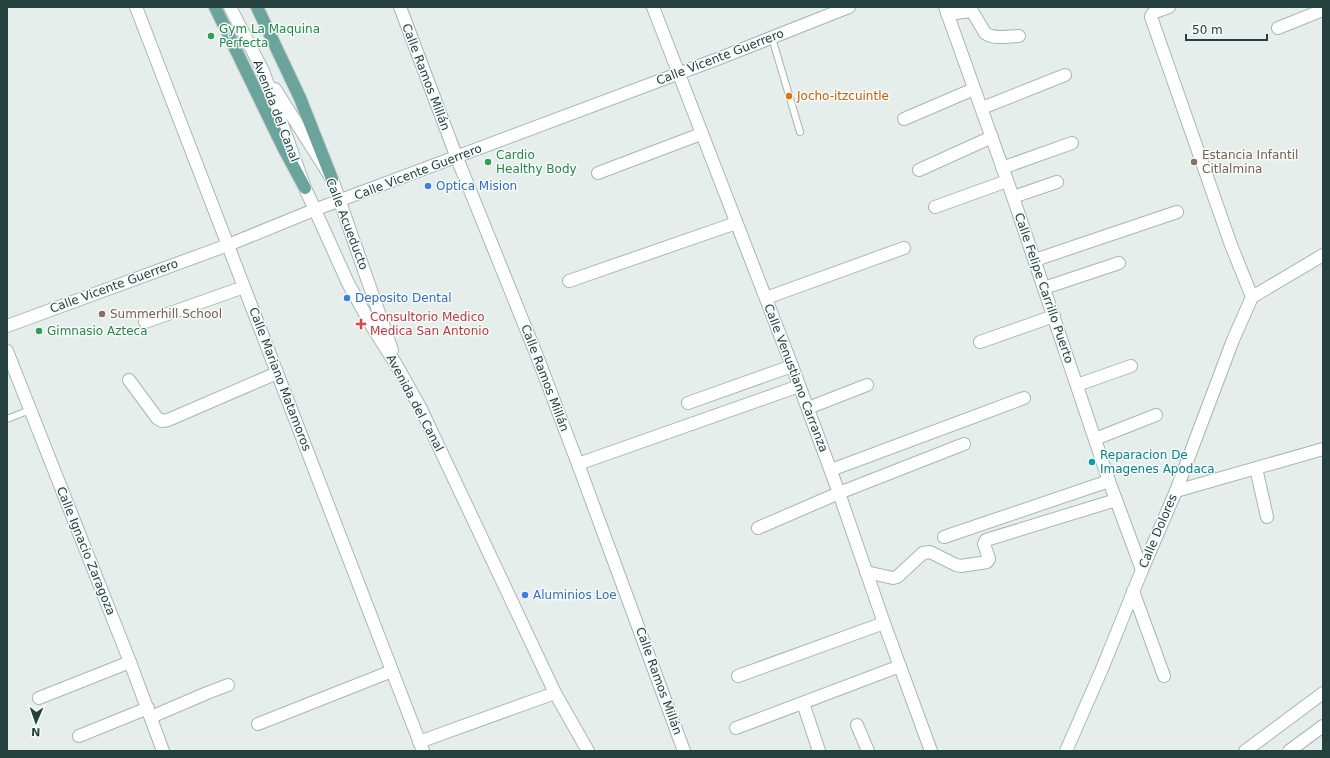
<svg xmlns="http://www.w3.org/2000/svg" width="1330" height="758" viewBox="0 0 1330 758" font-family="'DejaVu Sans',sans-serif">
  <rect width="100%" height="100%" fill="#e5eeeb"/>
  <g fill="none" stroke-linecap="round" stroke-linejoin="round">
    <defs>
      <g id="service">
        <path d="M772,38L800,132"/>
        <path d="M7,419L30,410"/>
      </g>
      <g id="minor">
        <path d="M136,7L423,751"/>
        <path d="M400,7L457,158L537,356L578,464L684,751"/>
        <path d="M653,7L792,366L839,493L884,623L931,751"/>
        <path d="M945,7L1013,197L1109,481L1142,570"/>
        <path d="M1169,7L1153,13L1151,17L1231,245L1252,297"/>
        <path d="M947,14L972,11L985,33C994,40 1008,36 1019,36"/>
        <path d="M1278,28L1323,10"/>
        <path d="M982,108L1065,75"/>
        <path d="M904,119L974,89"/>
        <path d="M1002,168L1072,143"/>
        <path d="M919,170L992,137"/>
        <path d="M598,173L701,134"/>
        <path d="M1013,197L1057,182"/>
        <path d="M935,207L1007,181"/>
        <path d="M1035,260L1177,212"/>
        <path d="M569,281L736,223"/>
        <path d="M1044,288L1119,263"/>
        <path d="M766,298L904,248"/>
        <path d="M145,322L244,287"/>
        <path d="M7,326L228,245L314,210L720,58L849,7"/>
        <path d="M980,342L1054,316"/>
        <path d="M7,351L130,662L163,751"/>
        <path d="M129,380L157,418L162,421L168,420L277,373"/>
        <path d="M1077,385L1131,366"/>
        <path d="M688,403L792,366"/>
        <path d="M808,408L867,385"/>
        <path d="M1095,439L1156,415"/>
        <path d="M578,464L799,386"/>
        <path d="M1256,468L1267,517"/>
        <path d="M831,470L1024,398"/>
        <path d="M1176,491L1323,449"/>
        <path d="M758,528L839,493L964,444"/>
        <path d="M944,537L1109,481"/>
        <path d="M866,572L893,578L897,577L923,553L930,552L956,565L961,566L987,562L989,559L984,544L986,540L1116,500"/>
        <path d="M1133,591L1164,676"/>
        <path d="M738,676L884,623"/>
        <path d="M39,698L130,662"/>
        <path d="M803,703L819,751"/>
        <path d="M151,717L207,693L228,685"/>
        <path d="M258,724L392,671"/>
        <path d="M857,725L868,751"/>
        <path d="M736,728L900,666"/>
        <path d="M79,736L148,708"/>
        <path d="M419,742L555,693"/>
        <path d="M1066,751L1102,669L1142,570L1176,491L1233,340L1252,297L1323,255"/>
        <path d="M1245,751L1323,693"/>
        <path d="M1289,751L1323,726"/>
      </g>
      <g id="secondary">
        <path d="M230,7L263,71L305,188L348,283L373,328L397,366L421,409L555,693L588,751"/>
        <path d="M275,89L332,179L392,350"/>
      </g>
      <g id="primary">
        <path d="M215,7L284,149L305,188"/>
        <path d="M257,7L300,98L332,179"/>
      </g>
    </defs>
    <!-- service casing -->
    <use href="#service" stroke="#a7b7b3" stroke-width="8"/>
    <!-- minor casing -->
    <use href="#minor" stroke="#a7b7b3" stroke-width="14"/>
    <!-- secondary casing -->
    <use href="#secondary" stroke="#a3bab5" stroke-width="14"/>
    <!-- primary casing -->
    <use href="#primary" stroke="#c2cac9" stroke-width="14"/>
    <!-- service -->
    <use href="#service" stroke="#fff" stroke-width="6"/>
    <!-- minor -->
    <use href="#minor" stroke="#fff" stroke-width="12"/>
    <!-- secondary -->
    <use href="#secondary" stroke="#fff" stroke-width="12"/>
    <!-- primary -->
    <use href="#primary" stroke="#6aa49c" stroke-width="12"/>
  </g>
  <!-- markers -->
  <g fill="#2e9e5b" stroke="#f6fbf9" stroke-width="1.5">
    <circle cx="211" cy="36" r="4"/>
    <circle cx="488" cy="162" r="4"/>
    <circle cx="39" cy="331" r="4"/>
  </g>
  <circle fill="#e8710a" stroke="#f6fbf9" stroke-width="1.5" cx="789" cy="96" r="4"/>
  <g fill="#8d6e63" stroke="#f6fbf9" stroke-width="1.5">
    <circle cx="1194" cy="162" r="4"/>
    <circle cx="102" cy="314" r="4"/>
  </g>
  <g fill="#3f7fe0" stroke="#f6fbf9" stroke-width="1.5">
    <circle cx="428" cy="186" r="4"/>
    <circle cx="347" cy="298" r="4"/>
    <circle cx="525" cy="595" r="4"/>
  </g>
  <path fill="#e0444e" stroke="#f6fbf9" stroke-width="1.5" d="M359 318h4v4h4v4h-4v4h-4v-4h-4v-4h4z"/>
  <circle fill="#0f9aa8" stroke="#f6fbf9" stroke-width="1.5" cx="1092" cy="462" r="4"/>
  <g text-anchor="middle" stroke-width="3" stroke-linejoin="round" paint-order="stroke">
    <!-- leisure labels -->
    <g font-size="12" fill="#27864d" stroke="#f6fbf9" text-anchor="start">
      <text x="219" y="33">Gym La Maquina<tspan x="219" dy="14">Perfecta</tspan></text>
      <text x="496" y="159">Cardio<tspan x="496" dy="14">Healthy Body</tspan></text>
      <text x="47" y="335">Gimnasio Azteca</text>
    </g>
    <!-- street labels -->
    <g font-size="12" fill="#24413d" stroke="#f6fbf9">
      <text transform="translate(720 57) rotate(-21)" y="4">Calle Vicente Guerrero</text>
      <text transform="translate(426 77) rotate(69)" y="4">Calle Ramos Millán</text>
      <text transform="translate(276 111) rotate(69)" y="4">Avenida del Canal</text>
      <text transform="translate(418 172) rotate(-21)" y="4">Calle Vicente Guerrero</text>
      <text transform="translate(347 224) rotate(69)" y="4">Calle Acueducto</text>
      <text transform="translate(114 286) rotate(-20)" y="4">Calle Vicente Guerrero</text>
      <text transform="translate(1044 288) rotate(71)" y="4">Calle Felipe Carrillo Puerto</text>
      <text transform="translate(545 378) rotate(69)" y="4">Calle Ramos Millán</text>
      <text transform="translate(796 378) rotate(69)" y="4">Calle Venustiano Carranza</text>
      <text transform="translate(280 379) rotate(69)" y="4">Calle Mariano Matamoros</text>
      <text transform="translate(415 403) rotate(62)" y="4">Avenida del Canal</text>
      <text transform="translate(1158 531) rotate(-67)" y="4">Calle Dolores</text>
      <text transform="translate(86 551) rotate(68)" y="4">Calle Ignacio Zaragoza</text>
      <text transform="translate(659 681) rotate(70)" y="4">Calle Ramos Millán</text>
    </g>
    <!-- food labels -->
    <g font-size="12" fill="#c56008" stroke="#f6fbf9" text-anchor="start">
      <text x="797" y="100">Jocho-itzcuintle</text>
    </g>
    <!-- education labels -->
    <g font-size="12" fill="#785e54" stroke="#f6fbf9" text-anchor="start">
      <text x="1202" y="159">Estancia Infantil<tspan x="1202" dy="14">Citlalmina</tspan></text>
      <text x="110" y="318">Summerhill School</text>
    </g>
    <!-- shop labels -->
    <g font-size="12" fill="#366cbe" stroke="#f6fbf9" text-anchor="start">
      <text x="436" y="190">Optica Mision</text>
      <text x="355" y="302">Deposito Dental</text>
      <text x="533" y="599">Aluminios Loe</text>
    </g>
    <!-- health labels -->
    <g font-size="12" fill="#be3a42" stroke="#f6fbf9" text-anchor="start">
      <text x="370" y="321">Consultorio Medico<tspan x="370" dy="14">Medica San Antonio</tspan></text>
    </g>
    <!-- culture labels -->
    <g font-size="12" fill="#0d838f" stroke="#f6fbf9" text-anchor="start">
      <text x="1100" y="459">Reparacion De<tspan x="1100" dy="14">Imagenes Apodaca</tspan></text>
    </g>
  </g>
  <!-- border -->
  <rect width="1330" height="758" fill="none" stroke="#24413d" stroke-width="16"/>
  <!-- north arrow -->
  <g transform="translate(36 722) rotate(182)" stroke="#f6fbf9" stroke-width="3" paint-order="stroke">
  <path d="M0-3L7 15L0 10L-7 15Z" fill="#24413d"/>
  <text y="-6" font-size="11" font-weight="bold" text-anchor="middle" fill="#24413d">N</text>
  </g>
  <!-- scale -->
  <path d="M1186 34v6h81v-6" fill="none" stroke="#24413d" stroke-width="2"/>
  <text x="1192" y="34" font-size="12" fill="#24413d" stroke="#f6fbf9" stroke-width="3" paint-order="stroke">50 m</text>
</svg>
